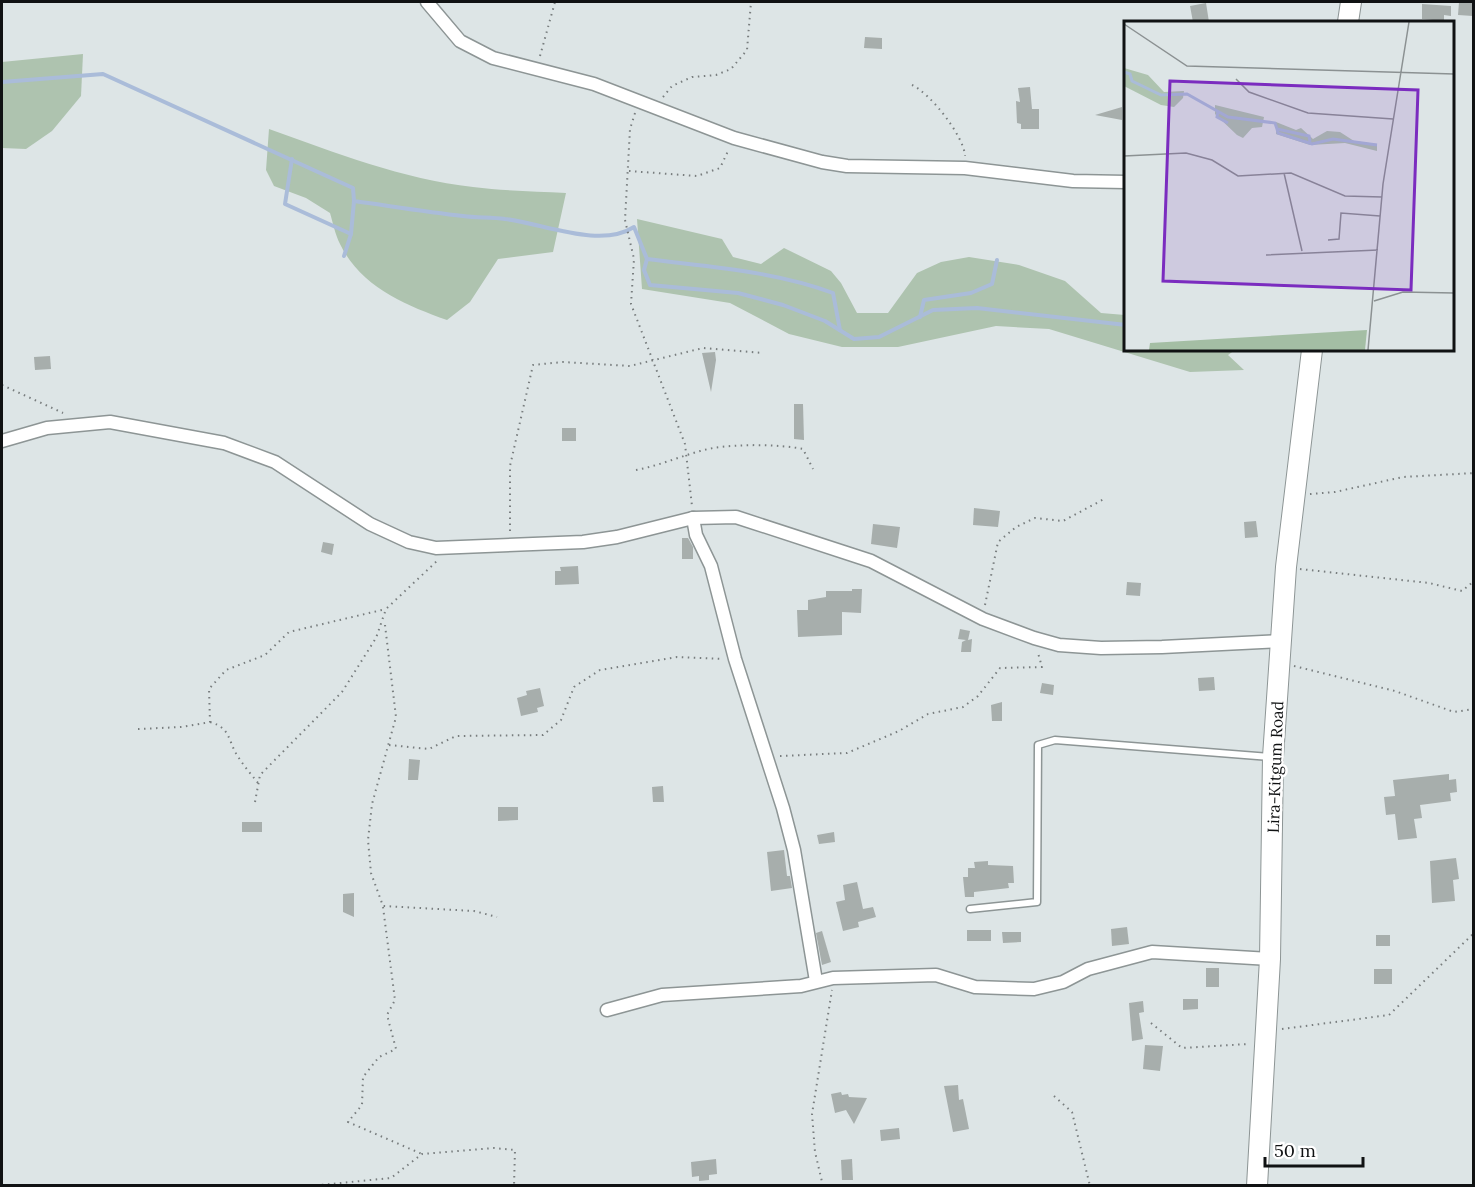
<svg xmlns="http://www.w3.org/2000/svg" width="1475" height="1187" viewBox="0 0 1475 1187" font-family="Lora,serif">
  <rect width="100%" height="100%" fill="#dde5e6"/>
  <!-- green -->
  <g fill="#aec3af">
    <path d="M83,54L81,96L52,131L26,149L2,148V62Z"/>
    <path d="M269,129C336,153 402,179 473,187C504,191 535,191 566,193L553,252L498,259L470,302L447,320C405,305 361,287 340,244C335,234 333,223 330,213L306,198L274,186L266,170Z"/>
    <path d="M637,219L722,239L733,257L761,264L784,248L831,271L841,283L857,313H888L917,273L941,262L969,257L1019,265L1065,281L1101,313L1125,315L1126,350H1235L1228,355L1244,370L1190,372L1049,329L996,326L898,347H842L789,334L730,303L642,289Z"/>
  </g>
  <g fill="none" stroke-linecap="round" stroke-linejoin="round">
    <!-- stream -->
    <g stroke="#aabcd9" stroke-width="4">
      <path d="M2,82L103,74L353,188L354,201C390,206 427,212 463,216C477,218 491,217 505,219C542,223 600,249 634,227L647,259C709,267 774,271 833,293L840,330"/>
      <path d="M292,159L285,204L351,234"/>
      <path d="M344,256L351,234L354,201"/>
      <path d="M647,259L644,270L650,285L738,293L783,305L825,321L854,339L879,337L933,310L977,308L1126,325"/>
      <path d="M920,317L924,300L971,293L992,284L997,260"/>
    </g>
  </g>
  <!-- building -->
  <g fill="#a7aeac">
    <path d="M1459,2H1473V16L1458,15Z"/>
    <path d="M1206,3L1209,22H1193L1190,6Z"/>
    <path d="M1422,4L1451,6V16L1444,15V21L1422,19Z"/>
    <path d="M865,37L882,38V49L864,48Z"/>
    <path d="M1030,87L1032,109H1039V129H1021V124L1017,123L1016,101L1020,102L1018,88Z"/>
    <path d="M1122,107V120L1095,115Z"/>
    <path d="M715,352L716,360L711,392L702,353Z"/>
    <path d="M50,356L51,369L35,370L34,357Z"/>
    <path d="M794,404H803L804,440L794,439Z"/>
    <rect x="562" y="428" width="14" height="13"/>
    <path d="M974,508L1000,511L998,527L973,525Z"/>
    <path d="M1256,521L1258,537L1245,538L1244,522Z"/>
    <path d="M873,524L900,527L897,548L871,544Z"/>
    <path d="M682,538H688L693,547V559H682Z"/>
    <path d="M323,542L334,544L332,555L321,552Z"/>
    <path d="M578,566L579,584L555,585V571H561L560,567Z"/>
    <path d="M1127,582L1141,583L1140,596L1126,595Z"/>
    <path d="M852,589H862L861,613L842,612V635L798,637L797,610H808V600L826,597V591H852Z"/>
    <path d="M960,629L970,631L968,640L972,639L971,652H961L962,642L966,640L958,639Z"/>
    <path d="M1214,677L1215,690L1199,691L1198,678Z"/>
    <path d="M1042,683L1054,685L1053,695L1040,693Z"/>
    <path d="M540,688L544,706L537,708L538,712L521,716L517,698L527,695L526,691Z"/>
    <path d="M1002,702V721H992L991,705Z"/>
    <path d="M409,759L420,760L418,780H408Z"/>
    <path d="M1449,774V780L1456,779L1457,792L1450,793L1451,801L1420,805L1422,818L1414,819L1417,838L1398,840L1395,814L1386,815L1384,797L1395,796L1393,780Z"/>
    <path d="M663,786L664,802H653L652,787Z"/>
    <path d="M498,807H518V820L498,821Z"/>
    <rect x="242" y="822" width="20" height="10"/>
    <path d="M834,832L835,842L819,844L817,835Z"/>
    <path d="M784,850L787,876H790L792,888L771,891L767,852Z"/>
    <path d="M1456,858L1459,879L1453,880L1455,901L1432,903L1430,861Z"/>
    <path d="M988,861V865L1013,866L1014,883H1008L1009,888L974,892V897H965L963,877H968V868H975L974,862Z"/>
    <path d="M857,882L863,909L873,907L876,917L858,922L859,927L843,931L836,902L845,900L843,885Z"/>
    <path d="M354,893V917L343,912V894Z"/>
    <path d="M1127,927L1129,944L1112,946L1111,929Z"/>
    <rect x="967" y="930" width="24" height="11"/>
    <path d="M822,931L831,962L822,965L816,933Z"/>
    <path d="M1002,932H1021V942L1003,943Z"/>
    <rect x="1376" y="935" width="14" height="11"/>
    <rect x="1206" y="968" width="13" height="19"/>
    <rect x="1374" y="969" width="18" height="15"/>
    <path d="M1183,999H1198V1009L1183,1010Z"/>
    <path d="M1143,1001L1144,1012L1139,1013L1143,1039L1132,1041L1129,1003Z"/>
    <path d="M1145,1045L1163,1046L1160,1071L1143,1069Z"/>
    <path d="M958,1085L959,1100L963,1099L969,1129L953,1132L944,1086Z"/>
    <path d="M841,1092L842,1095L848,1094L849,1097L867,1098L854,1124L846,1110L835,1113L831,1094Z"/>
    <path d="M899,1128L900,1139L881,1141L880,1130Z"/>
    <path d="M716,1159L717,1174L709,1175V1180L699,1181V1176L692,1177L691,1162Z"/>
    <path d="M852,1159L853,1180H842L841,1160Z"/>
  </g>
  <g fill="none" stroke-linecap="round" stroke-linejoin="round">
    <defs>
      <path id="lane" d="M970,909L1037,902L1038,745L1055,740L1270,757"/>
      <g id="street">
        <path d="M427,2L460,41L493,58L594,84L734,138L822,162L847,166L965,168L1073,181L1126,182"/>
        <path d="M2,441L47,428L110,422L224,443L275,462L370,524L409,542L436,548L583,542L617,537L693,518L736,517L871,561L983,619L1034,638L1059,645L1101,648L1162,647L1282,641"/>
        <path d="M693,518L696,535L711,566L735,659L783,808L794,850L816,981"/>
        <path d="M607,1010L662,995L801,986L833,978L936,975L975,987L1034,989L1063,982L1088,969L1152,952L1270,959"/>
      </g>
      <g id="primary">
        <path d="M1348,22L1351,2"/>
        <path d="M1257,1186L1270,959L1273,757L1286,567L1312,350"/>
      </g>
    </defs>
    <!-- lane casing -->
    <use href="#lane" stroke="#8d9595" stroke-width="9"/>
    <!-- street casing -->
    <use href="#street" stroke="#8d9595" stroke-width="15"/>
    <!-- primary casing -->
    <use href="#primary" stroke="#8d9595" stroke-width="22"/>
    <!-- path -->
    <g stroke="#787d7e" stroke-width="2" stroke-dasharray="1.5 4.5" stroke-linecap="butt">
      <path d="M540,56L555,2"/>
      <path d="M912,85C930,93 964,136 965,156"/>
      <path d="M663,97L672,86L692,77L716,75L731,69L747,50L751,2"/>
      <path d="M635,113L630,129L625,220L634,259L631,304L685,444L692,506"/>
      <path d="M629,171L697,176L720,168L729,149"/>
      <path d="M2,385L63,413"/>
      <path d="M636,470C663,465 687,453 713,448C740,444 777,444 803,449L813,469"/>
      <path d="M1310,494L1335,492L1403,477L1474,473"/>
      <path d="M510,531V466L533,365L563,362L630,366L703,348L763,353"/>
      <path d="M1300,569L1429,583L1462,591L1474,581"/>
      <path d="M985,605L998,542L1016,527L1035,518L1063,521L1106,498"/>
      <path d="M385,625L396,717L372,804L368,840L371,873L383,906L474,911L497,917"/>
      <path d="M1294,666L1395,691L1454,712L1474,709"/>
      <path d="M210,722C231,728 228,741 237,755C243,765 251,774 258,783"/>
      <path d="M138,729L182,727L210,722L209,689L226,670L265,655L289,632L386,609"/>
      <path d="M389,745L429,749L456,736L543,735L561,720L574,687L600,670L677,657L723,659"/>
      <path d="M780,756L847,753L899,731L928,714L963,707L978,696L1000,668L1042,667L1038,653"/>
      <path d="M255,802L260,775L342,692L376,638L386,609L438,560"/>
      <path d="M383,907L395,1000L387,1015L396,1049L379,1057L363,1077L362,1105L348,1122L422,1154"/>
      <path d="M1151,1023L1182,1048L1248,1044"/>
      <path d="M1282,1029L1389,1015L1474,933"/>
      <path d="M1054,1096L1072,1112L1090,1186"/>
      <path d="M310,1186L391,1178L422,1154L494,1148L515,1150L514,1186"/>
      <path d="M823,1186L815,1152L812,1114L832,990"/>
    </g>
    <!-- lane -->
    <use href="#lane" stroke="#fff" stroke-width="6"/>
    <!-- street -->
    <use href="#street" stroke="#fff" stroke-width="12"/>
    <!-- primary -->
    <use href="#primary" stroke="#fff" stroke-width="20"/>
  </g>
  <g text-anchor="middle" stroke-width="5" stroke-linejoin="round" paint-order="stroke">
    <!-- street labels -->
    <g font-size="16" fill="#101213" stroke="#fff">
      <text transform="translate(1275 767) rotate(-88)" y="6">Lira-Kitgum Road</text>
    </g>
  </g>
  <!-- overview -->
  <g transform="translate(1124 21)">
    <rect width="330" height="330" fill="#dde5e6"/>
    <path d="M0,47L24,54L40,71L60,70L59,77L50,86L37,84L0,65ZM91,84L140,96L138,106L128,107L119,117L113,114L91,93ZM152,101L172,109L177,107L189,118L203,110L216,111L230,120L253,123V130L221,122L186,124L152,113Z" fill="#aec3af"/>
    <path d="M243,309L241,329H25L26,322Z" fill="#a4bea4"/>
    <path fill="none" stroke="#aabcd9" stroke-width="3" d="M0,51L6,53L8,60L37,74L63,73L104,96L151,102L153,108L185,115L186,121M94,90L93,96L104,102M153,108L154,112L188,123L209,118L253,124"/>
    <path fill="none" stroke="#8b9192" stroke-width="1.5" d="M0,3L63,45L330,53M112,58L125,71L184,92L269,98M0,135L62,132L88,139L114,155L167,152L221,175L258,176M160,152L178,230M204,219L215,218L217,192L256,195M142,234L254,229M250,280L279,271L330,272M244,329L259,163L285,1"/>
    <path fill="#7b2cbf" fill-opacity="0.15" stroke="#7b2cbf" stroke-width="3" d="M46,60L294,69L287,269L39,260Z"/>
    <rect width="330" height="330" fill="none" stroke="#101213" stroke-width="3"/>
  </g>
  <!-- border -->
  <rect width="1475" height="1187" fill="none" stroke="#101213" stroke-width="6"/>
  <!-- scale -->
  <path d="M1265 1157v9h98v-9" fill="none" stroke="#101213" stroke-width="3"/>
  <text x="1274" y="1157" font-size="18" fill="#101213" stroke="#ffffff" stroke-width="4.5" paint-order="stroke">50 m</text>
</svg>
